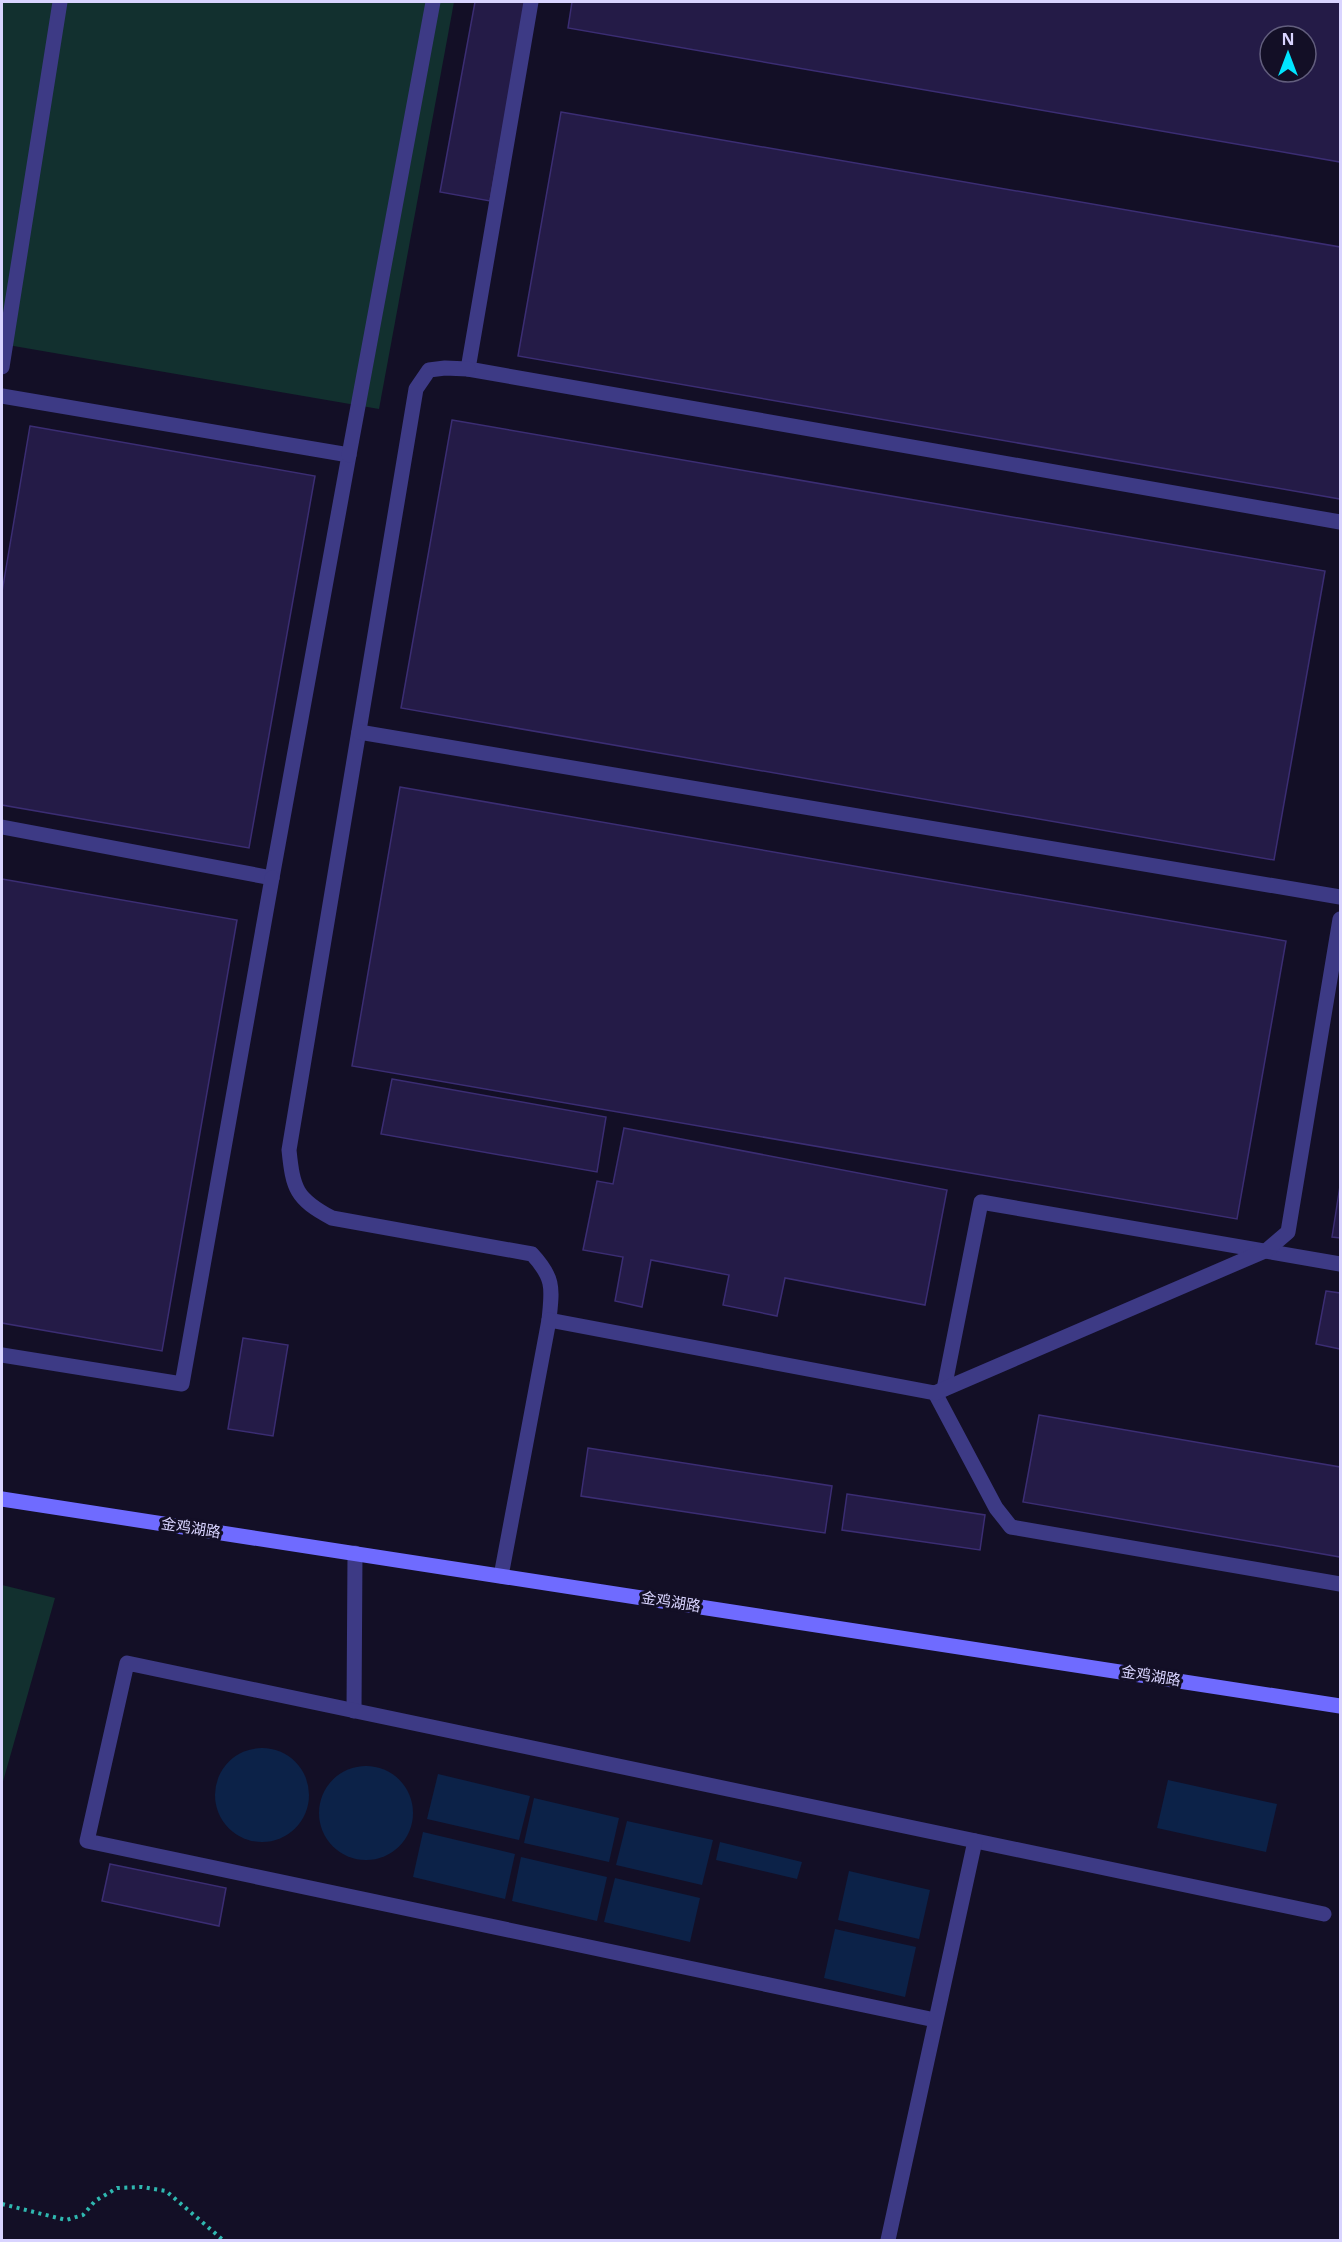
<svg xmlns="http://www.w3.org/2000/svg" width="1342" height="2242" viewBox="0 0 1342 2242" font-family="'Open Sans','Noto Sans SC',sans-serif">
  <rect width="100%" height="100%" fill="#130f26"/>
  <!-- green -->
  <g fill="#12302f">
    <path d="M2,2H454L379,409L2,344Z"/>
    <path d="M2,1585L55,1598L2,1785Z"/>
  </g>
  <!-- water -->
  <g fill="#0c2248">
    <circle cx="262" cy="1795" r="47"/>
    <circle cx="366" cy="1813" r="47"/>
    <path d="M438,1774L530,1796L519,1840L427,1819Z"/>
    <path d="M1168,1780L1277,1804L1266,1852L1157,1828Z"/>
    <path d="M534,1798L619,1818L609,1862L524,1843Z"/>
    <path d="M627,1821L713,1840L702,1885L616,1865Z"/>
    <path d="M423,1832L515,1854L505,1899L413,1877Z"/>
    <path d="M720,1842L802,1862L797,1879L716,1860Z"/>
    <path d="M521,1857L607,1877L597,1921L512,1901Z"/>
    <path d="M849,1871L930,1890L919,1939L838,1920Z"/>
    <path d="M615,1878L700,1898L690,1942L604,1922Z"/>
    <path d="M835,1929L916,1947L905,1997L824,1978Z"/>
  </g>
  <!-- building -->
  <g fill="#241b47" stroke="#3b2d73" stroke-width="1.5" fill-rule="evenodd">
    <path d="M475,2H526L490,201L440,192Z"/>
    <path d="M572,2H1340V162L568,28ZM1270,36H1306V72H1270Z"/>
    <path d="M561,112L1340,247V499L518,356Z"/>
    <path d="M452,420L1325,571L1274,860L401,708Z"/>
    <path d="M30,426L315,476L249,848L2,805V592Z"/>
    <path d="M400,787L1286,941L1237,1219L352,1066Z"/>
    <path d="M2,879L237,920L162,1351L2,1323Z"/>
    <path d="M392,1079L606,1117L597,1172L381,1134Z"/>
    <path d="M624,1128L947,1190L925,1305L785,1278L777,1316L723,1305L729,1275L651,1260L642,1307L615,1301L623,1257L583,1250L597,1181L613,1184Z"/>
    <path d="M1340,1186V1238L1332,1237Z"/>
    <path d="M1326,1291L1340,1293V1349L1316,1344Z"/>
    <path d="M243,1338L288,1345L273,1436L228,1429Z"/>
    <path d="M1039,1415L1340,1467V1557L1023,1502Z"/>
    <path d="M588,1448L832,1486L825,1533L581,1496Z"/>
    <path d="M847,1494L985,1515L980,1550L842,1530Z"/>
    <path d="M110,1864L226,1888L219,1926L102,1901Z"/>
  </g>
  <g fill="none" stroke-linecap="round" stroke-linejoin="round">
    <!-- path -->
    <path stroke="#2fb8b0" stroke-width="4" stroke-dasharray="3 4.5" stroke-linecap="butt" d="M2,2204L66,2220L83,2215L95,2201L117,2188L142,2187L166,2191L223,2240"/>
    <!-- lane -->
    <g stroke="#3d3a85" stroke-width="15">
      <path d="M531,2L468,369L1340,522"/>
      <path d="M2,367L60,2"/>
      <path d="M468,369L445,368L429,370L416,389L289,1150C293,1189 296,1199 332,1218L532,1254C555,1279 552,1289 549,1320"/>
      <path d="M2,396L349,455L272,878L2,827"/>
      <path d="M349,455L433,2"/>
      <path d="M359,732L1340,897"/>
      <path d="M2,1355L182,1384L272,878"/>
      <path d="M944,1389L981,1202L1340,1264"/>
      <path d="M935,1393L996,1508L1011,1527L1340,1584"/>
      <path d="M501,1576L549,1320L935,1393L1267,1250L1288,1232L1340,919"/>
      <path d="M354,1711L355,1553"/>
      <path d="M935,2020L87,1841L127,1663L1324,1914"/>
      <path d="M888,2240L975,1841"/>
    </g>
    <!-- secondary -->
    <path stroke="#6f6bff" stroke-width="15" d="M2,1499L1340,1706"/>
  </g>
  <g text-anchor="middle" stroke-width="6" stroke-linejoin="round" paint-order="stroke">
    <!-- street labels -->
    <g font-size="15" fill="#d9d4ff" stroke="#130f26">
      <text transform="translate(191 1528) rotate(9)" y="5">金鸡湖路</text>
      <text transform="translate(671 1602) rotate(9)" y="5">金鸡湖路</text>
      <text transform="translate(1151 1676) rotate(9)" y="5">金鸡湖路</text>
    </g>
  </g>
  <!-- border -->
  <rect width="1342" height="2242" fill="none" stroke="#d9d4ff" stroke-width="6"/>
  <!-- north arrow -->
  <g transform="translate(1288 54)"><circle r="28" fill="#130f26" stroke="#625e7d" stroke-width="1.5"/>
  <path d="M0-4.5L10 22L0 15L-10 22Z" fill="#00e5ff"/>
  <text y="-9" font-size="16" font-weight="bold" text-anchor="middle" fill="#d9d4ff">N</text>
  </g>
</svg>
